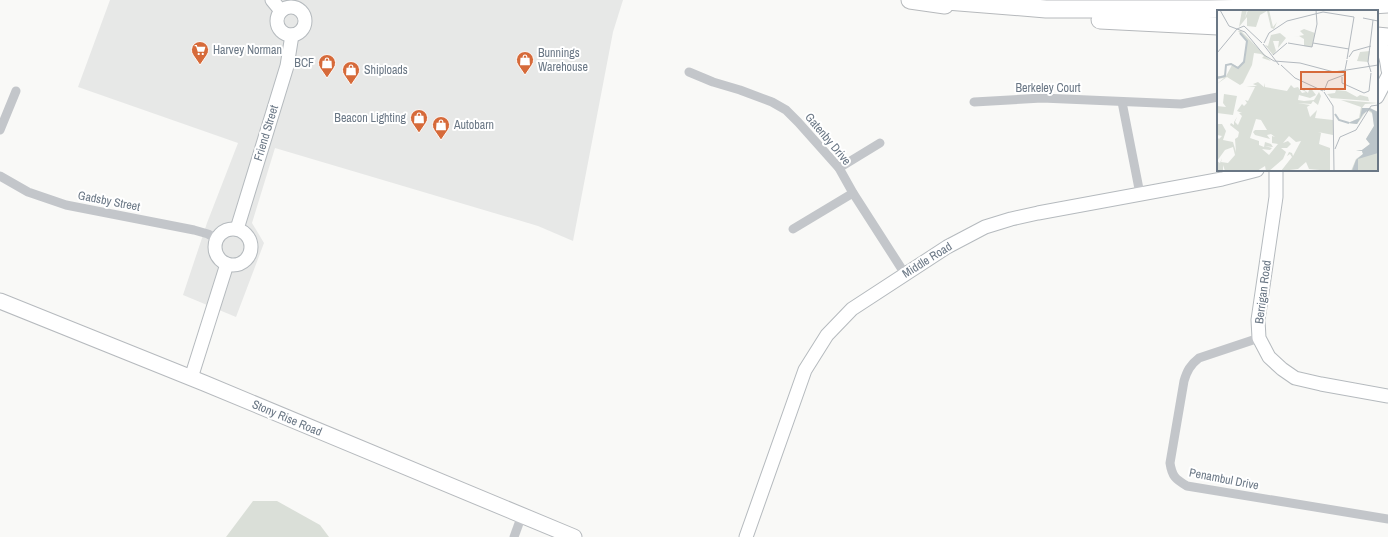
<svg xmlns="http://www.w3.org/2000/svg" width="1388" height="537" viewBox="0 0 1388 537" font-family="'Archivo Narrow',sans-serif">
  <rect width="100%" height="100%" fill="#f9f9f7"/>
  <!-- built -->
  <path fill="#e7e8e7" d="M110,0H623L613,32L573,241L538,226L275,148L252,223L264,243L236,317L183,295L207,223L238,143L78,87Z"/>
  <!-- green -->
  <path fill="#dadfd8" d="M253,501H277L320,525L329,537H226Z"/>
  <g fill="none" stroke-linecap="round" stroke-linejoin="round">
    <defs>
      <g id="secondary">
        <path d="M272,0L281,11"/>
        <circle cx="291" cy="21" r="14"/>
        <path d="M1377,42C1385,48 1387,61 1388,70"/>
        <path d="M1377,97L1388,76"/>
        <path d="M1276,170V197L1258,320L1259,338L1269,357L1282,369L1295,378L1321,384L1388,396"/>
        <path d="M237,229L287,66L292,35"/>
        <circle cx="233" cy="247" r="18"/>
        <path d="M191,378L227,264"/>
        <path d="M746,537L805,370L827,335L852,309L947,247L985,227L1011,219L1038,213L1222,179L1257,170"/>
      </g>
      <path id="primary" d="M0,301L204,383L574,537"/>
      <g id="highway">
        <path d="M910,0L945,5"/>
        <path d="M934,0L1046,9H1209L1357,6L1388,4"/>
        <path d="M1100,20L1218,26"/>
        <path d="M1377,36L1388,37"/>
      </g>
    </defs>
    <!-- secondary casing -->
    <use href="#secondary" stroke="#b5babe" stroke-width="15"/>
    <!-- primary casing -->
    <use href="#primary" stroke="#b6babe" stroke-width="17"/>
    <!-- highway casing -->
    <use href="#highway" stroke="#b6b9bc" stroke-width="19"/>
    <!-- street -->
    <g stroke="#c3c6ca" stroke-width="9">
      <path d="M689,72L713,82L740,90L772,102L786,110L798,122L839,168L853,193L905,274"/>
      <path d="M974,102L1042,98L1181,104L1218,97"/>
      <path d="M1122,102L1140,194"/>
      <path d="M0,130L16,91"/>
      <path d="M839,168L880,143"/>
      <path d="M0,176L28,192L66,205L194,230L208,234L217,239"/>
      <path d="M793,229L853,193"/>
      <path d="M1259,338L1199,358C1190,365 1187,371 1184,381L1170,463C1172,476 1175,479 1187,486L1388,519"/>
      <path d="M514,537L522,515"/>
    </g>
    <!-- secondary -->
    <use href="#secondary" stroke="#fff" stroke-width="13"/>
    <!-- primary -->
    <use href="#primary" stroke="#fff" stroke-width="15"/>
    <!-- highway -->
    <use href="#highway" stroke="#fff" stroke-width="17"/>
  </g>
  <!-- icons -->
  <defs>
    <symbol id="supermarket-pin" viewBox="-11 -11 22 30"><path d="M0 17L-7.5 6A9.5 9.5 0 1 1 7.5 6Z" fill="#d66a3a" stroke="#fff"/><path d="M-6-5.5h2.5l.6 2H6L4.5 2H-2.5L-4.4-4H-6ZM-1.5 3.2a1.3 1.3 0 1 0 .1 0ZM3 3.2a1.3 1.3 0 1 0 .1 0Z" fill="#fff"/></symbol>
    <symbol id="shop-pin" viewBox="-11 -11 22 30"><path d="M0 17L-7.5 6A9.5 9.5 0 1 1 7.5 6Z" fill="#d66a3a" stroke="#fff"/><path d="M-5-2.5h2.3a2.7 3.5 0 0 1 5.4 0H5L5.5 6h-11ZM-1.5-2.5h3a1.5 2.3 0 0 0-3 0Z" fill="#fff"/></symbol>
  </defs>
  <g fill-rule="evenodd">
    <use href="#supermarket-pin" x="190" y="40" width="20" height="27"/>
    <use href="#shop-pin" x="515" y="50" width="20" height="27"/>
    <use href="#shop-pin" x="317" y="53" width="20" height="27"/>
    <use href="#shop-pin" x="341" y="60" width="20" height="27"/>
    <use href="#shop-pin" x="409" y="108" width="20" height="27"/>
    <use href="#shop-pin" x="431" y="115" width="20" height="27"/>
  </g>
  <g text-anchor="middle" stroke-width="4" stroke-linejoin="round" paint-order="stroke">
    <!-- poi labels -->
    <g font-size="12" fill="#6a7785" stroke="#fff" text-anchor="start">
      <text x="213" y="54">Harvey Norman</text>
      <text x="538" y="57">Bunnings<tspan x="538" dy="14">Warehouse</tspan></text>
      <text x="314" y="67" text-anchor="end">BCF</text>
      <text x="364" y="74">Shiploads</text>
      <text x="406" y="122" text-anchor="end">Beacon Lighting</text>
      <text x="454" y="129">Autobarn</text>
    </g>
    <!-- street labels -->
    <g font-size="12" fill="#6a7785" stroke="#fff">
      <text x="1048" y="92">Berkeley Court</text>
      <text transform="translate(266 133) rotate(-73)" y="4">Friend Street</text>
      <text transform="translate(828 139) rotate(50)" y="4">Gatenby Drive</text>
      <text transform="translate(109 201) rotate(11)" y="4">Gadsby Street</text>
      <text transform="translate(927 260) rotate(-32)" y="4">Middle Road</text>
      <text transform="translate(1263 292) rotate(-83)" y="4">Berrigan Road</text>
      <text transform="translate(287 418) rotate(23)" y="4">Stony Rise Road</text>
      <text transform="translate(1224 479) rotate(11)" y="4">Penambul Drive</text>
    </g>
  </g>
  <!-- overview -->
  <g transform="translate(1217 10)">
    <rect width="161" height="161" fill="#f9f9f7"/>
    <path d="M25,0H30L28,8L31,0H52L56,17L60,12L57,19L54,18L50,1L43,5L39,17L30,16V7L34,2L22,17ZM87,19L98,23L95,37L87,36V29L82,26L76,27L87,25L83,21ZM21,21H24L54,51L45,48L47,46L44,44L37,43L35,55L26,73L23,75L10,67L0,74L7,68L0,69V66H6L9,62L8,68L15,55H9L14,53L21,57L28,49L30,31ZM63,23L69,28L61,38L62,31H56L59,41L56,45L48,35L51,36L54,25ZM153,41L151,52L140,51L143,42ZM41,72L47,77L48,73V77L70,81L74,75L77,78L81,77L85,83L89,82L85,80V78L91,83L93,77L99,85L93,88L82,85L81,90L87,91L97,90L102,82L104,86L101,95L96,91L94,94L81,93L93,95L90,97L93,107L100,100L98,108L116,110V125L101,122L104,123L102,134L113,138V161L92,159L89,152L81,159L64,161L75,147L73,144L70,146L72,142L75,143L76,146L84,131L79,132L72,126L66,133L71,131L74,134L70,138H64L69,142L66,149L52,161H49L48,156L40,161H8L6,155V161H0V151L3,153L5,148L4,152L11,153L18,145L16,137L8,140L0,151V127L2,129L5,126L0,125V114H5L9,121L6,130L16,132L19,142L18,129L21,127L22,122L13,115L14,113L17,115V112L20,107L18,112L21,115L25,106L22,103H25L20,101L25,94L27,96L30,93L28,90L31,91L38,77L29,76H40L36,74ZM39,109L44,110L50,120H38L36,122L38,125L53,129L50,125L54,124L58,127L55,126V133L61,134L52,145L45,139L53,140L55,138L48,136L56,137L54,134L48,132L47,137L42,135V131L33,128ZM119,80L129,81L140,87L143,85L151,87L152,91L114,88L110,84L118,83ZM7,84L20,86L16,105L0,103V96L9,97L6,93ZM124,90L161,93L148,94L145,98L161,102V161H134L139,149L146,144L145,141L139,140H145L153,134L149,129L157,116L156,104L150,100L140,114L131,113L142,108L144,97Z" fill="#dadfd8" fill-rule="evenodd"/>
    <path d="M145,98H153L161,102V143L141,149V160L135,161L139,150L146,144L145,141L139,140H145L153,134L149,129L157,116L155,102L152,100L146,104L140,114L131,113L143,108Z" fill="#bcc5ca"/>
    <path fill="none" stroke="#bcc5ca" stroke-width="2" d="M0,68L8,66L9,55L14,54L21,58L27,52L30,31L23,23M118,104L122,110L132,113"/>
    <path fill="none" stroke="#b3b9bf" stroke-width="1" d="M3,0L12,16L28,22L47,45L57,51L83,53L117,62L161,55M146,8L161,11M47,33L52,23L70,11L106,2L137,7M71,33L95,37L100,14L99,0M96,33L132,39M46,34L62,55M0,43L20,19L27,16L45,33M56,45L70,33M132,47L136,41L154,36M130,49L137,7M64,55L78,68L106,81M154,62L151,52L156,10M125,67V73L147,83L152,81L154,63M107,81L111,71L127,65L130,50M107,82L116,96L117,161M118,139L123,127L139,120L154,96L161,95"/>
    <path fill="#d66a3a" fill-opacity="0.15" stroke="#d66a3a" stroke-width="2" d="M84,62H128V79H84Z"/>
    <rect width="161" height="161" fill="none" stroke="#6a7785" stroke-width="2"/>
  </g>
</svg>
